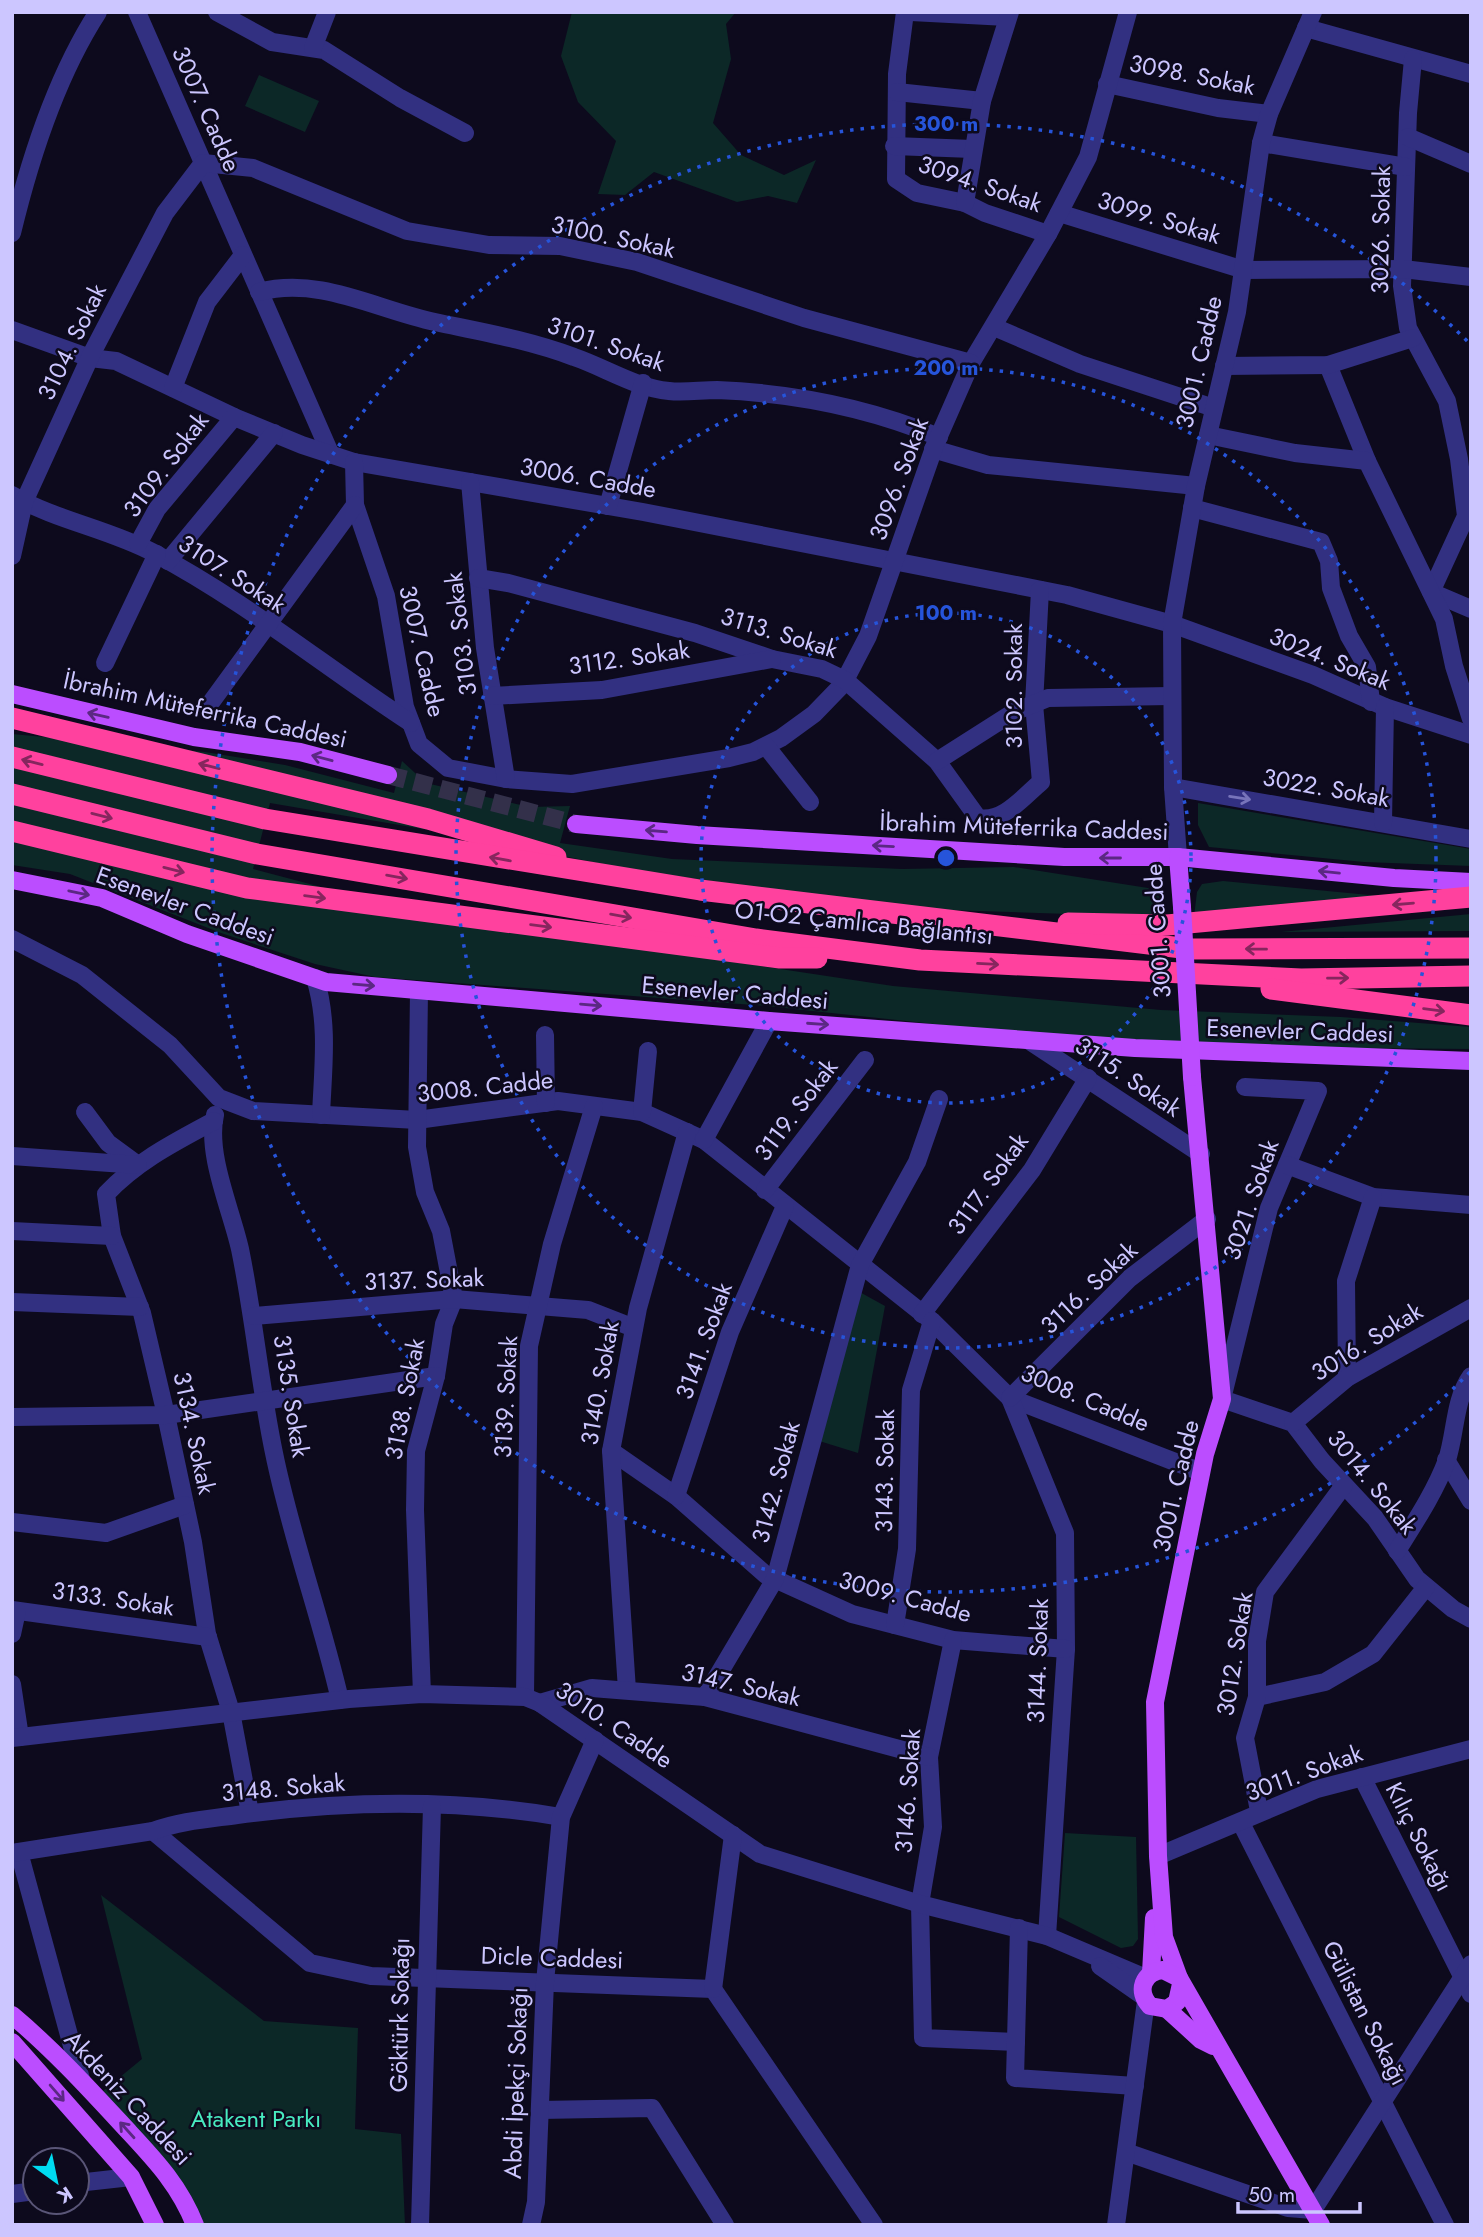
<svg xmlns="http://www.w3.org/2000/svg" width="1483" height="2237" viewBox="0 0 1483 2237" font-family="Jost,sans-serif">
  <rect width="100%" height="100%" fill="#0d0a1d"/>
  <!-- green -->
  <g fill="#0c2827">
    <path d="M572,12H736L726,24L731,59L713,123L741,155L784,175L816,160L797,203L768,196L737,202L654,172L625,195L598,194L616,141L578,102L561,56Z"/>
    <path d="M259,75L319,101L305,132L245,106Z"/>
    <path d="M12,734L205,752L285,765L394,793L402,761L426,783L529,807L570,806L560,843L672,859L902,869L1014,867L1148,888L1161,898L1159,917L948,910L823,897L627,869L470,837L270,803L253,869L431,916L893,986L1161,1010L1341,1017L1471,1027V1049L1242,1047L981,1029L766,1006L375,977L315,964L221,933L70,874L12,865Z"/>
    <path d="M1198,803L1471,849V866L1364,862L1209,847L1198,825Z"/>
    <path d="M1223,881L1390,897L1194,917L1197,892L1202,884Z"/>
    <path d="M1471,914V931L1281,932Z"/>
    <path d="M847,1285L885,1306L858,1453L816,1440Z"/>
    <path d="M1065,1833L1136,1837L1138,1939L1133,1946L1121,1948L1059,1917Z"/>
    <path d="M101,1895L264,2021L358,2028L355,2129L401,2134L405,2225H203L103,2091L142,2059Z"/>
  </g>
  <g fill="none" stroke-linecap="round" stroke-linejoin="round">
    <!-- major-tunnel -->
    <path stroke="#33304a" stroke-width="18" stroke-dasharray="18 9" stroke-linecap="butt" d="M388,775L576,824"/>
    <!-- minor -->
    <g stroke="#323081" stroke-width="18">
      <path d="M137,12L331,455"/>
      <path d="M217,12L272,42L324,50L400,98L465,133"/>
      <path d="M905,12L897,74L896,179L917,193L965,203L985,213L1048,234"/>
      <path d="M911,12L1007,17"/>
      <path d="M1306,28L1471,74"/>
      <path d="M313,48L327,12"/>
      <path d="M1413,59L1408,113L1402,286L1408,328L1447,401L1459,459L1466,516L1431,592L1471,609"/>
      <path d="M1107,84L1218,108L1269,114"/>
      <path d="M897,92L982,101"/>
      <path d="M1408,137L1471,164"/>
      <path d="M1261,143L1406,167"/>
      <path d="M894,146L972,149"/>
      <path d="M965,203L982,101L1010,12"/>
      <path d="M1059,213L1244,270L1403,269L1471,277"/>
      <path d="M12,233C30,158 56,77 98,12"/>
      <path d="M259,292C320,276 377,310 435,322C482,332 529,340 574,357C604,367 636,388 669,391C684,393 701,390 717,390C792,393 869,408 939,437"/>
      <path d="M994,327L1080,364L1214,408"/>
      <path d="M12,330L90,358L116,361L234,417L302,445L354,462L643,512L1067,595L1172,624L1313,675L1385,707L1471,735"/>
      <path d="M1328,365L1367,461"/>
      <path d="M1224,366L1328,365L1413,338"/>
      <path d="M173,388L207,302L243,255"/>
      <path d="M1208,435L1295,453L1367,461L1444,619L1454,666L1471,719"/>
      <path d="M933,449L988,465L1196,486"/>
      <path d="M354,462L355,505L386,596L405,707L419,744L448,768L506,779L572,784L729,758L753,752L781,738L814,714L843,684L868,636L935,445L971,363L1048,234L1088,157L1128,12"/>
      <path d="M470,482L485,648L506,779"/>
      <path d="M12,495C57,521 109,529 154,553C245,601 325,667 411,723"/>
      <path d="M608,506L643,383"/>
      <path d="M1192,508L1321,542L1329,561L1331,588L1349,636L1367,667L1371,702"/>
      <path d="M138,544L157,509L234,417"/>
      <path d="M12,556L24,502L91,355L165,213L203,163L253,168L407,231L489,245L560,246L637,262L804,318L971,363"/>
      <path d="M168,561L274,433"/>
      <path d="M478,578L508,583L695,633L772,659L822,669L845,680L937,761L978,818C1003,823 1023,797 1041,782L1034,704L1040,590"/>
      <path d="M105,663L157,554"/>
      <path d="M492,696L602,690L772,659"/>
      <path d="M212,701L355,505"/>
      <path d="M766,746L810,802"/>
      <path d="M937,761L1014,712L1048,698L1171,696"/>
      <path d="M1173,787L1471,839"/>
      <path d="M1383,823L1385,707"/>
      <path d="M1178,857L1173,787L1172,624L1196,486L1237,312L1261,143L1269,114L1313,12"/>
      <path d="M12,939L82,975L170,1045L219,1098L253,1111L417,1120L558,1101L642,1112L704,1140L932,1321L1010,1398L1201,1472"/>
      <path d="M315,978C329,1023 323,1068 321,1115"/>
      <path d="M419,991L417,1147L425,1192L441,1231L454,1299L444,1324L436,1376L416,1451L415,1510L422,1694"/>
      <path d="M545,1035L546,1103"/>
      <path d="M1028,1040L1201,1154"/>
      <path d="M1245,1087L1318,1091L1269,1208L1222,1399L1293,1423L1322,1461L1375,1518L1417,1579L1453,1609L1471,1619"/>
      <path d="M85,1112L108,1143L138,1165"/>
      <path d="M642,1112L648,1051"/>
      <path d="M215,1115C206,1154 231,1209 240,1249C254,1317 260,1386 274,1453C291,1537 321,1617 340,1700"/>
      <path d="M214,1121C175,1142 137,1161 106,1194L112,1236L142,1313L166,1415L193,1542L207,1634L231,1712L250,1813"/>
      <path d="M704,1140L769,1021"/>
      <path d="M12,1156L138,1165"/>
      <path d="M1287,1165L1373,1197L1471,1205"/>
      <path d="M765,1190L865,1060"/>
      <path d="M12,1231L112,1236"/>
      <path d="M12,1302L140,1307"/>
      <path d="M922,1314L1032,1170L1088,1078"/>
      <path d="M254,1316L454,1299L588,1310L634,1328"/>
      <path d="M1347,1378L1346,1281L1373,1197"/>
      <path d="M1010,1398L1065,1533L1066,1649L1047,1936"/>
      <path d="M1010,1398L1130,1278L1207,1219"/>
      <path d="M12,1417L166,1415L436,1376"/>
      <path d="M1293,1423L1347,1378L1471,1308"/>
      <path d="M611,1451L676,1496L766,1575L852,1614L953,1640L1066,1649"/>
      <path d="M1446,1460L1471,1501"/>
      <path d="M676,1496L730,1332L785,1206"/>
      <path d="M12,1522L106,1533L185,1505"/>
      <path d="M1397,1551C1415,1522 1435,1492 1447,1460C1456,1432 1454,1400 1471,1376"/>
      <path d="M12,1610L208,1637"/>
      <path d="M895,1625L907,1549L911,1390L932,1321"/>
      <path d="M12,1634L17,1611"/>
      <path d="M953,1640L929,1757L933,1827L920,1904L923,2038L1016,2042"/>
      <path d="M12,1684L20,1737"/>
      <path d="M627,1690L611,1451L638,1308L687,1132"/>
      <path d="M525,1697L529,1346L552,1244L594,1106"/>
      <path d="M705,1697L775,1579L860,1265L917,1162L939,1099"/>
      <path d="M1257,1697L1325,1682L1373,1654L1426,1587"/>
      <path d="M540,1703L592,1688L705,1697L929,1757"/>
      <path d="M12,1738L349,1699L422,1694L525,1697L540,1703L760,1854L920,1904L1047,1936L1146,1978"/>
      <path d="M1362,1777L1471,1994"/>
      <path d="M1259,1811L1245,1738L1257,1697V1641L1265,1592L1344,1485"/>
      <path d="M1241,1823L1445,2225"/>
      <path d="M153,1831L310,1963L371,1976L713,1989"/>
      <path d="M19,1852L81,2079"/>
      <path d="M12,1853L153,1831C180,1821 208,1819 237,1815C342,1801 456,1799 561,1817"/>
      <path d="M1158,1856L1317,1789L1471,1749"/>
      <path d="M1019,1928L1015,2078L1135,2086"/>
      <path d="M1100,1966L1143,1996"/>
      <path d="M713,1989L874,2225"/>
      <path d="M713,1989L733,1835"/>
      <path d="M540,2110L652,2108L725,2225"/>
      <path d="M1126,2152L1288,2208L1313,2210L1471,1964"/>
      <path d="M77,2183L131,2177"/>
      <path d="M12,2194L35,2191"/>
      <path d="M420,2225L432,1806"/>
      <path d="M531,2225L536,2202L545,1982L561,1817L595,1740"/>
      <path d="M1116,2225L1146,2001"/>
    </g>
    <!-- major -->
    <g stroke="#bb4dff" stroke-width="18">
      <path d="M12,694L194,737L300,752L388,775"/>
      <path d="M576,824L697,835L1064,857H1178L1394,878L1471,882"/>
      <path d="M1178,857L1182,907"/>
      <path d="M12,880L102,898L187,934L326,982L769,1021L1135,1048L1471,1061"/>
      <path d="M1151,1973L1154,1918"/>
      <path d="M1179,1978L1164,1937L1158,1856L1155,1702L1205,1454L1222,1399L1192,1077"/>
      <path d="M1181,1984L1177,2002L1167,2009L1150,2006C1136,1991 1143,1972 1163,1970L1179,1978L1321,2225"/>
      <path d="M1167,2009L1201,2040L1213,2046"/>
      <path d="M12,2015C55,2051 92,2092 130,2133C157,2162 180,2187 195,2225"/>
      <path d="M12,2042L131,2177L155,2225"/>
    </g>
    <!-- highway -->
    <g stroke="#ff419e" stroke-width="21">
      <path d="M12,718L428,819L556,857"/>
      <path d="M12,757L265,819L700,890L1190,949L1471,948"/>
      <path d="M12,794L257,854L756,939L920,960L1301,979L1471,976"/>
      <path d="M12,831L247,888L780,958H817"/>
      <path d="M1068,923L1167,925L1471,897"/>
      <path d="M1271,989L1471,1015"/>
    </g>
    <!-- major-bridge -->
    <path stroke="#bb4dff" stroke-width="18" d="M1182,907L1192,1077"/>
  </g>
  <!-- one-way arrows -->
  <defs><path id="oneway-shaft" d="M-6 0H5M1.5-3L5.5 0L1.5 3" fill="none" stroke-width="1.6" stroke-linecap="round" stroke-linejoin="round" transform="scale(1.75)"/></defs>
  <g stroke="#5b2883">
    <use href="#oneway-shaft" transform="translate(98 715) rotate(-167)"/>
    <use href="#oneway-shaft" transform="translate(322 758) rotate(-165)"/>
    <use href="#oneway-shaft" transform="translate(656 831) rotate(-175)"/>
    <use href="#oneway-shaft" transform="translate(883 846) rotate(-177)"/>
    <use href="#oneway-shaft" transform="translate(1110 858) rotate(-180)"/>
    <use href="#oneway-shaft" transform="translate(1329 872) rotate(-174)"/>
    <use href="#oneway-shaft" transform="translate(79 893) rotate(12)"/>
    <use href="#oneway-shaft" transform="translate(364 985) rotate(5)"/>
    <use href="#oneway-shaft" transform="translate(591 1005) rotate(5)"/>
    <use href="#oneway-shaft" transform="translate(818 1024) rotate(4)"/>
    <use href="#oneway-shaft" transform="translate(57 2093) rotate(49)"/>
    <use href="#oneway-shaft" transform="translate(127 2130) rotate(-132)"/>
  </g>
  <g stroke="#86265e">
    <use href="#oneway-shaft" transform="translate(32 762) rotate(-166)"/>
    <use href="#oneway-shaft" transform="translate(209 766) rotate(-166)"/>
    <use href="#oneway-shaft" transform="translate(102 816) rotate(14)"/>
    <use href="#oneway-shaft" transform="translate(500 859) rotate(-170)"/>
    <use href="#oneway-shaft" transform="translate(174 870) rotate(14)"/>
    <use href="#oneway-shaft" transform="translate(397 877) rotate(10)"/>
    <use href="#oneway-shaft" transform="translate(315 897) rotate(7)"/>
    <use href="#oneway-shaft" transform="translate(1403 904) rotate(175)"/>
    <use href="#oneway-shaft" transform="translate(621 916) rotate(10)"/>
    <use href="#oneway-shaft" transform="translate(541 926) rotate(7)"/>
    <use href="#oneway-shaft" transform="translate(1256 949) rotate(-179)"/>
    <use href="#oneway-shaft" transform="translate(988 964) rotate(3)"/>
    <use href="#oneway-shaft" transform="translate(1338 978) rotate(-1)"/>
    <use href="#oneway-shaft" transform="translate(1434 1010) rotate(7)"/>
  </g>
  <use stroke="#7774ba" href="#oneway-shaft" transform="translate(1240 798) rotate(9)"/>
  <!-- distance rings -->
  <g fill="none" stroke="#2654da" stroke-width="3.5" stroke-dasharray="3.5 7">
    <circle cx="946" cy="858" r="245"/>
    <circle cx="946" cy="858" r="490"/>
    <path d="M1470 1372A734 734 0 1 1 1470 344"/>
  </g>
  <g text-anchor="middle" stroke-width="5" stroke-linejoin="round" paint-order="stroke">
    <!-- street labels -->
    <g font-size="24" fill="#ccc6ff" stroke="#0d0a1d">
      <text transform="translate(1192 75) rotate(11)" y="8">3098. Sokak</text>
      <text transform="translate(206 109) rotate(66)" y="8">3007. Cadde</text>
      <text transform="translate(980 184) rotate(19)" y="8">3094. Sokak</text>
      <text transform="translate(1159 218) rotate(17)" y="8">3099. Sokak</text>
      <text transform="translate(1381 230) rotate(-89)" y="8">3026. Sokak</text>
      <text transform="translate(613 237) rotate(12)" y="8">3100. Sokak</text>
      <text transform="translate(72 342) rotate(-64)" y="8">3104. Sokak</text>
      <text transform="translate(606 344) rotate(19)" y="8">3101. Sokak</text>
      <text transform="translate(1199 362) rotate(-77)" y="8">3001. Cadde</text>
      <text transform="translate(166 465) rotate(-53)" y="8">3109. Sokak</text>
      <text transform="translate(588 478) rotate(10)" y="8">3006. Cadde</text>
      <text transform="translate(899 479) rotate(-70)" y="8">3096. Sokak</text>
      <text transform="translate(232 574) rotate(33)" y="8">3107. Sokak</text>
      <text transform="translate(779 633) rotate(17)" y="8">3113. Sokak</text>
      <text transform="translate(461 634) rotate(-97)" y="8">3103. Sokak</text>
      <text transform="translate(422 651) rotate(77)" y="8">3007. Cadde</text>
      <text transform="translate(629 658) rotate(-8)" y="8">3112. Sokak</text>
      <text transform="translate(1330 659) rotate(22)" y="8">3024. Sokak</text>
      <text transform="translate(1014 686) rotate(-90)" y="8">3102. Sokak</text>
      <text transform="translate(205 710) rotate(12)" y="8">İbrahim Müteferrika Caddesi</text>
      <text transform="translate(1326 788) rotate(10)" y="8">3022. Sokak</text>
      <text transform="translate(1024 827) rotate(2)" y="8">İbrahim Müteferrika Caddesi</text>
      <text transform="translate(185 906) rotate(20)" y="8">Esenevler Caddesi</text>
      <text transform="translate(864 923) rotate(6)" y="8">O1-O2 Çamlıca Bağlantısı</text>
      <text transform="translate(1158 931) rotate(-94)" y="8">3001. Cadde</text>
      <text transform="translate(735 993) rotate(5)" y="8">Esenevler Caddesi</text>
      <text transform="translate(1300 1031) rotate(2)" y="8">Esenevler Caddesi</text>
      <text transform="translate(1128 1077) rotate(34)" y="8">3115. Sokak</text>
      <text transform="translate(485 1087) rotate(-6)" y="8">3008. Cadde</text>
      <text transform="translate(796 1110) rotate(-53)" y="8">3119. Sokak</text>
      <text transform="translate(988 1184) rotate(-54)" y="8">3117. Sokak</text>
      <text transform="translate(1251 1200) rotate(-71)" y="8">3021. Sokak</text>
      <text transform="translate(424 1280) rotate(-2)" y="8">3137. Sokak</text>
      <text transform="translate(1089 1288) rotate(-43)" y="8">3116. Sokak</text>
      <text transform="translate(704 1341) rotate(-70)" y="8">3141. Sokak</text>
      <text transform="translate(1367 1342) rotate(-32)" y="8">3016. Sokak</text>
      <text transform="translate(600 1383) rotate(-80)" y="8">3140. Sokak</text>
      <text transform="translate(291 1396) rotate(81)" y="8">3135. Sokak</text>
      <text transform="translate(506 1397) rotate(-87)" y="8">3139. Sokak</text>
      <text transform="translate(1085 1398) rotate(23)" y="8">3008. Cadde</text>
      <text transform="translate(405 1399) rotate(-79)" y="8">3138. Sokak</text>
      <text transform="translate(194 1433) rotate(78)" y="8">3134. Sokak</text>
      <text transform="translate(885 1471) rotate(-89)" y="8">3143. Sokak</text>
      <text transform="translate(776 1482) rotate(-75)" y="8">3142. Sokak</text>
      <text transform="translate(1372 1482) rotate(51)" y="8">3014. Sokak</text>
      <text transform="translate(1176 1486) rotate(-77)" y="8">3001. Cadde</text>
      <text transform="translate(905 1597) rotate(15)" y="8">3009. Cadde</text>
      <text transform="translate(113 1599) rotate(8)" y="8">3133. Sokak</text>
      <text transform="translate(1235 1654) rotate(-81)" y="8">3012. Sokak</text>
      <text transform="translate(1038 1661) rotate(-88)" y="8">3144. Sokak</text>
      <text transform="translate(741 1685) rotate(13)" y="8">3147. Sokak</text>
      <text transform="translate(614 1725) rotate(34)" y="8">3010. Cadde</text>
      <text transform="translate(1304 1773) rotate(-20)" y="8">3011. Sokak</text>
      <text transform="translate(283 1788) rotate(-5)" y="8">3148. Sokak</text>
      <text transform="translate(908 1791) rotate(-86)" y="8">3146. Sokak</text>
      <text transform="translate(1419 1837) rotate(63)" y="8">Kılıç Sokağı</text>
      <text transform="translate(552 1958) rotate(2)" y="8">Dicle Caddesi</text>
      <text transform="translate(1365 2013) rotate(63)" y="8">Gülistan Sokağı</text>
      <text transform="translate(400 2015) rotate(-89)" y="8">Göktürk Sokağı</text>
      <text transform="translate(516 2083) rotate(-88)" y="8">Abdi İpekçi Sokağı</text>
      <text transform="translate(128 2098) rotate(47)" y="8">Akdeniz Caddesi</text>
    </g>
    <!-- park labels -->
    <g font-size="24" fill="#48eac0" stroke="#0d0a1d">
      <text x="256" y="2127">Atakent Parkı</text>
    </g>
  </g>
  <circle cx="946" cy="858" r="10" fill="#2654da" stroke="#0d0a1d" stroke-width="3.5"/>
  <g font-size="21" text-anchor="middle" font-weight="bold" fill="#2654da" stroke="#0d0a1d" stroke-width="5" stroke-linejoin="round" paint-order="stroke">
    <text x="946" y="131">300 m</text>
    <text x="946" y="375">200 m</text>
    <text x="946" y="620">100 m</text>
  </g>
  <!-- border -->
  <rect width="1483" height="2237" fill="none" stroke="#ccc6ff" stroke-width="28"/>
  <!-- north arrow -->
  <g transform="translate(56 2181) rotate(147)"><circle r="33" fill="#0d0a1d" stroke="#595577" stroke-width="2"/>
  <path d="M0-5L12 26L0 18L-12 26Z" fill="#00dbf1"/>
  <text y="-10" font-size="19" font-weight="bold" text-anchor="middle" fill="#ccc6ff">K</text>
  </g>
  <!-- scale -->
  <path d="M1238 2202v10h122v-10" fill="none" stroke="#ccc6ff" stroke-width="3.5"/>
  <text x="1248" y="2202" font-size="21" fill="#ccc6ff" stroke="#0d0a1d" stroke-width="5" paint-order="stroke">50 m</text>
</svg>
